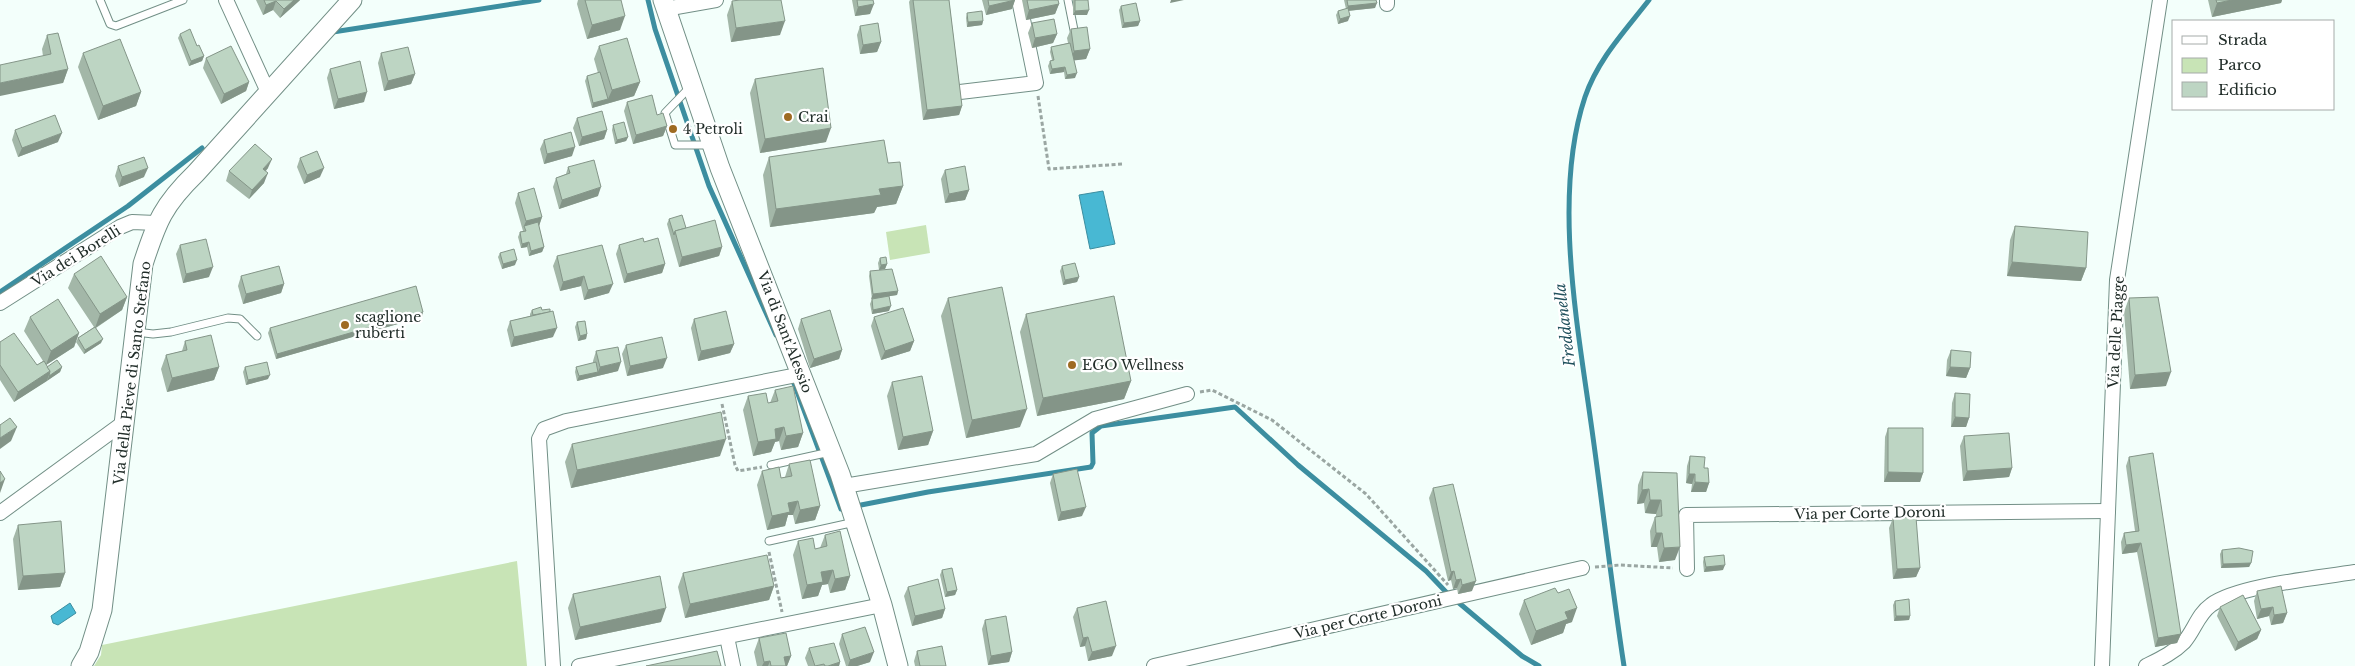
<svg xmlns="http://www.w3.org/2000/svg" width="2355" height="666" viewBox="0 0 2355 666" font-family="'Libre Baskerville',serif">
  <rect width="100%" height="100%" fill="#f3fffb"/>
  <!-- green -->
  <g fill="#c8e4b6">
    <path d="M926,225L930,253L890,260L886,232Z"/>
    <path d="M517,561L527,666H94L101,655L102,645Z"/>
  </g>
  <!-- water -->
  <g fill="#48b8d3" stroke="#3c8ea0">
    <path d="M1103,191L1115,244L1090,249L1079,195Z"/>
    <path d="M70,603L76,613L58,625L53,623L51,616Z"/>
  </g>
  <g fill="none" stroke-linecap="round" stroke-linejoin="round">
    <!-- stream -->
    <g stroke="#3c8ea0" stroke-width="5">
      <path d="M648,0L655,29L709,186L776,335"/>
      <path d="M331,34L333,32L539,0"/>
      <path d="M0,292L128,206L202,148"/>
      <path d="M792,378L841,509"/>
      <path d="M861,505L928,492L1091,467L1093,463L1092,433L1101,426L1235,407L1298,465L1426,571L1446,592L1522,656L1539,666"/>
      <path d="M1624,666C1612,588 1603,509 1592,430C1578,328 1552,196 1585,97C1598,59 1625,31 1649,0"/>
    </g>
    <defs>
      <g id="lane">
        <path d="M100,0L110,24L116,26L183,0"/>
        <path d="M1068,0L1075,35"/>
        <path d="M691,86L665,113L675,145H711"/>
        <path d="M136,332L153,334L171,332L228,318L240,319L257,336"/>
        <path d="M771,465L830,452"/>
        <path d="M769,541L855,522"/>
      </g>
      <g id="street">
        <path d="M226,0L268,92"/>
        <path d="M1387,0V4"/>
        <path d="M665,9L716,0"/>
        <path d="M960,92L1036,83L1019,0"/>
        <path d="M0,303L120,227L132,222L156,223"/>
        <path d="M844,486L1036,454L1095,419L1187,394"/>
        <path d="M0,513L126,421"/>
        <path d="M1687,569L1686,515L2108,511"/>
        <path d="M727,637L733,666"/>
        <path d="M553,666L539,439L544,429L566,421L802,374"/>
        <path d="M579,666L882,605"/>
        <path d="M1154,666L1582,568"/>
        <path d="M2102,666L2117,280L2160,0"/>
        <path d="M2146,666C2160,659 2173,653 2184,642C2194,631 2198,614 2211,605C2238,585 2320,578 2355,572"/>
      </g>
      <g id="secondary">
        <path d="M663,0L720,168L840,474L882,605L898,666"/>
        <path d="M81,666L89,652L102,610L143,264C157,221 163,205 196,173L352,0"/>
      </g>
    </defs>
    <!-- lane casing -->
    <use href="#lane" stroke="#728f86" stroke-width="9"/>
    <!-- street casing -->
    <use href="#street" stroke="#728f86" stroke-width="16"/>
    <!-- secondary casing -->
    <use href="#secondary" stroke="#728f86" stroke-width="21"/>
    <!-- path -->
    <g stroke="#9aa6a2" stroke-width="3" stroke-dasharray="4 2.5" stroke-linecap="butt">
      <path d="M1038,96L1049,169L1122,164"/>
      <path d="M1200,392L1212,390L1272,420L1366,494L1448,585"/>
      <path d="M722,404L735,465L738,471L762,467"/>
      <path d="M769,552L782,612"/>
      <path d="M1595,567L1620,565L1673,568"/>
    </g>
    <!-- lane -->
    <use href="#lane" stroke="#fff" stroke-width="7"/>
    <!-- street -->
    <use href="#street" stroke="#fff" stroke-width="14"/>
    <!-- secondary -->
    <use href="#secondary" stroke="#fff" stroke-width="19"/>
  </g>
  <!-- wall -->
  <g fill="#a3b7a8">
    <path d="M256,0H300L299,1L280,18L273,10L263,15Z"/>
    <path d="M578,0H621L620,30L587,39L577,4Z"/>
    <path d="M852,0H873L870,14L855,16Z"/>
    <path d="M910,0H949L962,106L959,115L923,120L909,2Z"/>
    <path d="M982,0H1015L1012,9L986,15Z"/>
    <path d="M1022,0H1058L1059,4L1055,14L1026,20Z"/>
    <path d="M1073,0H1088L1087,15H1073Z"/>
    <path d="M1344,0H1376L1375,8L1348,11V21L1338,24L1336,15L1338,11L1346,9Z"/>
    <path d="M2208,0H2282L2281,3L2212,17Z"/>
    <path d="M732,1L780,35L731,42L727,15Z"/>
    <path d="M1121,6L1140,21L1138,26L1122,28L1119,10Z"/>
    <path d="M967,13L983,21L982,25L967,27L966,18Z"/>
    <path d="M1032,23L1057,34L1053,43L1032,48L1028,33Z"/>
    <path d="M860,26L881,42L877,52L860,54L857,35Z"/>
    <path d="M1071,29L1090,49L1086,59L1074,60L1075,78L1065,79L1064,72L1050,74L1048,66L1050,61L1052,60L1050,52L1051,47L1068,43L1067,38Z"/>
    <path d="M180,34L197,46L204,56L202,61L189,66L178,38Z"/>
    <path d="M47,35L68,69L63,83L43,56L42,49Z"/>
    <path d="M599,46L640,82L634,96L592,108L585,81L587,76L598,73L594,59Z"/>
    <path d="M83,53L141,92L136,106L98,120L78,67Z"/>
    <path d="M381,53L415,74L411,84L384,91L378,63Z"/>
    <path d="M206,58L249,82L246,91L221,104L203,68Z"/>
    <path d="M330,69L364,102L334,109L327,78Z"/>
    <path d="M755,79L826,142L760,153L750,93Z"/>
    <path d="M627,102L657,115L667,126L663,136L633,144L624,111Z"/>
    <path d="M577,118L607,130L604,139L579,146L573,128Z"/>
    <path d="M613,125L628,137L626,141L615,144L612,130Z"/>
    <path d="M15,130L58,142L18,157L12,140Z"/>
    <path d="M544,140L572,156L544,164L540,149Z"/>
    <path d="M769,157L888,163L903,186L896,204L877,207L874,213L770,227L763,175Z"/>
    <path d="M300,158L320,177L304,184L297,167Z"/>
    <path d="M118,166L144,177L119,187L115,176Z"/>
    <path d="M568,167L598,196L559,209L553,187L556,178L566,174Z"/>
    <path d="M268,168L266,171L264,183L249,199L226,181L229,171Z"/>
    <path d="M945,170L969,190L965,200L945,203L941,179Z"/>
    <path d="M518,193L542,217L539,226L544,247L542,252L529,256L527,247L521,248L518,237L520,232L523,231L515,203Z"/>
    <path d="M669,219L722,247L719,256L679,267L667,224Z"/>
    <path d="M2015,226L2086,268L2081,281L2007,276L2010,240Z"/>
    <path d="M644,242L665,264L662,273L624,283L616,254L619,245Z"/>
    <path d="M180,245L209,277L183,283L176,254Z"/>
    <path d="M500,253L515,265L502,269L498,257Z"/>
    <path d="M557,256L609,293L584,300L581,286L560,291L553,266Z"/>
    <path d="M880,258L887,264L885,269L879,270L878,263Z"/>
    <path d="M1062,266L1079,277L1077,282L1063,285L1060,271Z"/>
    <path d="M870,271L898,291L897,295L889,296V311L872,314L870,304L872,299L869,276Z"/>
    <path d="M74,274L127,297L122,310L96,328L101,343L84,354L76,342L78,338L94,327L68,288Z"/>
    <path d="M241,276L284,284L281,293L243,304L238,286Z"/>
    <path d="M948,298L1020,427L966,438L941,316Z"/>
    <path d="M2129,298L2166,386L2130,389L2124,312Z"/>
    <path d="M532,310H542L553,337L511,347L507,330L510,321L530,316V314Z"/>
    <path d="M1026,314L1131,381L1124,399L1037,416L1020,332Z"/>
    <path d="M30,317L79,333L74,347L46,365L47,367H62L60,372L14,402L0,380V342L37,365L43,361L24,331Z"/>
    <path d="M422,317L276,359L268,333L270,328Z"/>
    <path d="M874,317L914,341L910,351L881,360L871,326Z"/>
    <path d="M694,319L734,344L730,353L698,361L691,328Z"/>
    <path d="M801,319L842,350L839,359L810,368L798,329Z"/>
    <path d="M577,322L587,334L586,339L578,341L575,327Z"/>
    <path d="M185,341L219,367L214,380L167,392L161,369L166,355L182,351Z"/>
    <path d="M626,345L663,368L627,376L622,354Z"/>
    <path d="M1951,350L1970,368L1966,378L1946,376L1947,360Z"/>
    <path d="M596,351L618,371L577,381L575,372L576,367L593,363V361Z"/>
    <path d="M245,367L268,379L246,385L243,372Z"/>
    <path d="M892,382L933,431L928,445L898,450L887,396Z"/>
    <path d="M775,390L803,433L798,447L781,450L779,441L775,442L771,452L753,456L743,410L748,396L768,403H770Z"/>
    <path d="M1955,393L1969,418L1966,427H1951L1952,403Z"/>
    <path d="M1888,428L1923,473L1920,482H1884L1885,437Z"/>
    <path d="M1964,436L2012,468L2009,477L1963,481L1960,446Z"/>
    <path d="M572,444L720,456L571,488L565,462Z"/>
    <path d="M1690,456L1704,468L1709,483L1706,492H1691L1692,484L1686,483L1687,466Z"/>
    <path d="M2129,457L2181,634L2177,643L2155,647L2137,552L2122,554L2121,542L2124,533L2135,531L2126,466Z"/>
    <path d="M789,464L820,506L815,520L795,524L793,515H788L785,526L767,530L757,485L762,471L781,478L785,477Z"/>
    <path d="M1643,472L1677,473L1675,560L1659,562L1657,547H1651L1650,531L1655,517H1656V514L1645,513L1644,503L1637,504L1638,485Z"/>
    <path d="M1053,474L1082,516L1058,521L1050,483Z"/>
    <path d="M1433,488L1472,591L1458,594L1457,588L1453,589L1451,580L1448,581L1429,498Z"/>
    <path d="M1893,518L1920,568L1916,577L1893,579L1889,528Z"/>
    <path d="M18,525L65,573L60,587L18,590L13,539Z"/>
    <path d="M825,535L850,576L845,590L830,593L828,584L822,585L818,596L802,599L793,555L798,541L815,549L820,548Z"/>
    <path d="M2222,550L2251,563L2249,567L2221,568L2220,554Z"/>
    <path d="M1704,557L1723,570L1704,572L1703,562Z"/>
    <path d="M942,570L957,590L955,595L945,597L940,575Z"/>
    <path d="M683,573L774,586L769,600L685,618L678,587Z"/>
    <path d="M908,587L945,609L942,618L912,626L904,596Z"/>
    <path d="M2257,591L2287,613L2283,623L2271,625L2269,616L2257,619L2254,601Z"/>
    <path d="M1558,593L1572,622L1566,624L1563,633L1531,645L1519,614L1524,600Z"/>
    <path d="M573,594L661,622L575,640L568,608Z"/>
    <path d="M1895,601L1910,616L1909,620L1894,621L1893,605Z"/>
    <path d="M2220,607L2261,630L2257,639L2235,651L2217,616Z"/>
    <path d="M1077,608L1112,656L1088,661L1085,646L1080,647L1073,617Z"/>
    <path d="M985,620L1012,652L1009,662L988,665L982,629Z"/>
    <path d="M842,634L870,662L857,666H846L839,644Z"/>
    <path d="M759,638L791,656L787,666H791H757L754,652Z"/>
    <path d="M809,648L840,662L839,666H808L805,658Z"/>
    <path d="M917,651L946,666H915L914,661Z"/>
  </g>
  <!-- shaded-wall -->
  <g fill="#849588">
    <path d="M294,0H300L299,1L280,18L284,9Z"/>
    <path d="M1015,0L1012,9L986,15L989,6Z"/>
    <path d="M1171,0H1184L1170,3Z"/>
    <path d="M2232,0H2282L2281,3L2212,17L2217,3Z"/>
    <path d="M276,1L273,10L263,15L266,5Z"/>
    <path d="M1377,3L1375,8L1346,11L1348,6Z"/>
    <path d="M874,4L870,14L855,16L858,7Z"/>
    <path d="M1059,4L1055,14L1026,20L1029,10Z"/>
    <path d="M1089,10L1087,15H1073L1075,11Z"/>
    <path d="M625,16L620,30L587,39L592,25Z"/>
    <path d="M1350,16L1348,21L1338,24L1340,19Z"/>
    <path d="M785,21L780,35L731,42L736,28Z"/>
    <path d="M983,21L982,25L967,27L968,22Z"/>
    <path d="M1140,21L1138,26L1122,28L1124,23Z"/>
    <path d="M1057,34L1053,43L1032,48L1035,38Z"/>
    <path d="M881,42L877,52L860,54L863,45Z"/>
    <path d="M1090,49L1086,59L1070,61L1074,51Z"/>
    <path d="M204,56L202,61L189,66L191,61Z"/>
    <path d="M1065,67L1064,72L1050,74L1052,69Z"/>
    <path d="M68,69L63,83L0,96V83Z"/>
    <path d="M1077,73L1075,78L1065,79L1067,75Z"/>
    <path d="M415,74L411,84L384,91L388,81Z"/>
    <path d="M249,82L246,91L221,104L224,94Z"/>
    <path d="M640,82L634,96L592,108L593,103L608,99L612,90Z"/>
    <path d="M141,92L136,106L98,120L103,106Z"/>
    <path d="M367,92L364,102L334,109L338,99Z"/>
    <path d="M962,106L959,115L923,120L927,110Z"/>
    <path d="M667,126L663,136L633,144L636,135Z"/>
    <path d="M831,128L826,142L760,153L765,139Z"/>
    <path d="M607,130L604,139L579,146L582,137Z"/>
    <path d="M62,133L58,142L18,157L22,148Z"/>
    <path d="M628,137L626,141L615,144L617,140Z"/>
    <path d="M575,147L572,156L544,164L547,154Z"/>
    <path d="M272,159L268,168L259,178L263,169Z"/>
    <path d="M148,168L144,177L119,187L122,177Z"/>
    <path d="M324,168L320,177L304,184L307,175Z"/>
    <path d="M268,173L264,183L249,199L252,190Z"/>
    <path d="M903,186L896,204L877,207L874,213L770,227L776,209L879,189Z"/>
    <path d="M601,187L598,196L559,209L562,200Z"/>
    <path d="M969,190L965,200L945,203L949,194Z"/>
    <path d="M542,217L539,226H524L526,221Z"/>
    <path d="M529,242L527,247L521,248L522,244Z"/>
    <path d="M544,247L542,252L529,256L531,251Z"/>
    <path d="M722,247L719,256L679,267L682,257Z"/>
    <path d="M517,260L515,265L502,269L503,264Z"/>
    <path d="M2012,262L2086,268L2081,281L2007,276Z"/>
    <path d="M665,264L662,273L624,283L627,274Z"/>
    <path d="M887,264L885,269L879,270L881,265Z"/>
    <path d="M213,267L209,277L183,283L186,274Z"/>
    <path d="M584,276L581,286L560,291L563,282Z"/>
    <path d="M1079,277L1077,282L1063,285L1065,280Z"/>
    <path d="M284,284L281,293L243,304L246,294Z"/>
    <path d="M613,284L609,293L584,300L588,290Z"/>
    <path d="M898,291L897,295L871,299L873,294Z"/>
    <path d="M127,297L122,310L95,328L100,314Z"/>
    <path d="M891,306L889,311L872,314L873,310Z"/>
    <path d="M423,312L422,317L276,359L277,354Z"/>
    <path d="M557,328L553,337L511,347L514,337Z"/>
    <path d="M79,333L74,347L46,365L51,351Z"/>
    <path d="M587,334L586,339L578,341L580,336Z"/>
    <path d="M103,339L101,343L84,354L85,350Z"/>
    <path d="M914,341L910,351L881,360L885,351Z"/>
    <path d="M734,344L730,353L698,361L701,351Z"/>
    <path d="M842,350L839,359L810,368L814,359Z"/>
    <path d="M667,358L663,368L627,376L630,366Z"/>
    <path d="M621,362L618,371L577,381L579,376L598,372L600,367Z"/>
    <path d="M62,367L60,372L47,381L49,376Z"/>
    <path d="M219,367L214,380L167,392L172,378Z"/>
    <path d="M1950,367L1970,368L1966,378L1946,376Z"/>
    <path d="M50,371L47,381L14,402L18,392Z"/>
    <path d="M2171,372L2166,386L2130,389L2135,375Z"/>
    <path d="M270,375L268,379L246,385L248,380Z"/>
    <path d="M1131,381L1124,399L1037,416L1043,398Z"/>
    <path d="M1027,409L1020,427L966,438L972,420Z"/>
    <path d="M1955,417L1969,418L1966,427H1951Z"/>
    <path d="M17,427L11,441L0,449V438Z"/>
    <path d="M784,427L779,441L775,442L771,452L753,456L758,442L775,429Z"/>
    <path d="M933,431L928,445L898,450L903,437Z"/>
    <path d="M803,433L798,447L781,450L786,436Z"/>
    <path d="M726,439L720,456L571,488L577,470Z"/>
    <path d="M2012,468L2009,477L1963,481L1967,471Z"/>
    <path d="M1888,472L1923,473L1920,482H1884Z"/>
    <path d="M1689,474H1695L1692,484L1686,483Z"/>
    <path d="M5,479L0,493V483Z"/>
    <path d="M1695,482L1709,483L1706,492H1691Z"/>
    <path d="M1649,489L1644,503L1637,504L1642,490Z"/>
    <path d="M1650,500H1661L1656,514L1645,513Z"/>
    <path d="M798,501L793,515H788L785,526L767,530L772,516L788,503Z"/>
    <path d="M820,506L815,520L795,524L800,510Z"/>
    <path d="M1086,507L1082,516L1058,521L1061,512Z"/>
    <path d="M1656,533H1662L1657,547H1651Z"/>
    <path d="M2141,543L2137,552L2122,554L2126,545Z"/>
    <path d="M1680,547L1675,560L1659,562L1664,548Z"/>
    <path d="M2251,563L2249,567L2221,568L2223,564Z"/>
    <path d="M1725,565L1723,570L1704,572L1706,567Z"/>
    <path d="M1920,568L1916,577L1893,579L1897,569Z"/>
    <path d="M833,570L828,584L822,585L818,596L802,599L807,585L821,572Z"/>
    <path d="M1454,571L1451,580L1448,581L1451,572Z"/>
    <path d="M65,573L60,587L18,590L23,576Z"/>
    <path d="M850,576L845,590L830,593L835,579Z"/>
    <path d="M1461,579L1457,588L1453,589L1456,580Z"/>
    <path d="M1476,581L1472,591L1458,594L1462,585Z"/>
    <path d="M774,586L769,600L685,618L690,604Z"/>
    <path d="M957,590L955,595L945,597L947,592Z"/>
    <path d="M2273,607L2269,616L2257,619L2261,609Z"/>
    <path d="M666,608L661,622L575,640L580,627Z"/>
    <path d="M1577,608L1572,622L1566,624L1563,633L1531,645L1536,631L1565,612Z"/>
    <path d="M945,609L942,618L912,626L915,616Z"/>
    <path d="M2287,613L2283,623L2271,625L2274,615Z"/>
    <path d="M1896,616H1910L1909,620L1894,621Z"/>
    <path d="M2261,630L2257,639L2235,651L2238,642Z"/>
    <path d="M2181,634L2177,643L2155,647L2158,638Z"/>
    <path d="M1088,637L1085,646L1080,647L1083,638Z"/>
    <path d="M1116,646L1112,656L1088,661L1092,652Z"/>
    <path d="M874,652L870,662L857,666H848L850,660Z"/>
    <path d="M1012,652L1009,662L988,665L991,656Z"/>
    <path d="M791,656L787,666H781L784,657Z"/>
    <path d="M770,661L768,666H762L764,662Z"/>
    <path d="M840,662L839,666H828Z"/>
  </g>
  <!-- building -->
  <g fill="#bdd5c3" stroke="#849588">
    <path d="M264,0H294L284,9L276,1L266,5Z"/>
    <path d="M585,0H621L625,16L592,25Z"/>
    <path d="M740,0H781L785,21L736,28L732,1Z"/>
    <path d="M857,0H873L874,4L858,7Z"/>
    <path d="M913,0H949L962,106L927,110Z"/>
    <path d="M988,0H1015L989,6Z"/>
    <path d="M1027,0H1058L1059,4L1029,10Z"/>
    <path d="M1075,0H1088L1089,10L1075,11Z"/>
    <path d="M1347,0H1376L1377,3L1348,6Z"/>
    <path d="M2216,0H2232L2217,3Z"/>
    <path d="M1136,3L1140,21L1124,23L1121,6Z"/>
    <path d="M1348,8L1350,16L1340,19L1338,11Z"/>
    <path d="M982,11L983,21L968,22L967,13Z"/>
    <path d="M1054,19L1057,34L1035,38L1032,23Z"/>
    <path d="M878,23L881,42L863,45L860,26Z"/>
    <path d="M1087,27L1090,49L1074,51L1071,29Z"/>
    <path d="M190,29L197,46L199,45L204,56L191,61L180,34Z"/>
    <path d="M58,33L68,69L0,83V65L51,54L47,35Z"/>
    <path d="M627,38L640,82L612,90L599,46Z"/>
    <path d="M120,39L141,92L103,106L83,53Z"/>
    <path d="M1070,43L1077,73L1067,75L1065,67L1052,69L1050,61L1054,60L1051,47Z"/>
    <path d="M231,46L249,82L224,94L206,58Z"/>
    <path d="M408,47L415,74L388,81L381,53Z"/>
    <path d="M360,61L367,92L338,99L330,69Z"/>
    <path d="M823,68L831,128L765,139L755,79Z"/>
    <path d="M600,72L608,99L593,103L587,76Z"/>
    <path d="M652,95L657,115L663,113L667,126L636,135L627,102Z"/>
    <path d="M602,111L607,130L582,137L577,118Z"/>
    <path d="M55,115L62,133L22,148L15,130Z"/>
    <path d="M624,122L628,137L617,140L613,125Z"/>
    <path d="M571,132L575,147L547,154L544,140Z"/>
    <path d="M884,140L888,163L900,162L903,186L879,189L881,195L776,209L769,157Z"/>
    <path d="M255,144L272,159L263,169L268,173L252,190L229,171Z"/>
    <path d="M317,151L324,168L307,175L300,158Z"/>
    <path d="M144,157L148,168L122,177L118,166Z"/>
    <path d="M594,160L601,187L562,200L556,178L570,173L568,167Z"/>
    <path d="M965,166L969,190L949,194L945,170Z"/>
    <path d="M534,188L542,217L526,221L518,193Z"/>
    <path d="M682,215L686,228L675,231L674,235L669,219Z"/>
    <path d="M715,220L722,247L682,257L675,231Z"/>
    <path d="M538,222L544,247L531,251L529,242L522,244L520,232L526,231L524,226Z"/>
    <path d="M2015,226L2088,232L2086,268L2012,262Z"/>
    <path d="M643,238L644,242L658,238L665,264L627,274L619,245Z"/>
    <path d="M206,239L213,267L186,274L180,245Z"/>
    <path d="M602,245L613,284L588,290L584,276L563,282L557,256Z"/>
    <path d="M514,249L517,260L503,264L500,253Z"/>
    <path d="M101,256L127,297L100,314L74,274Z"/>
    <path d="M886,257L887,264L881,265L880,258Z"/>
    <path d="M1075,263L1079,277L1065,280L1062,266Z"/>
    <path d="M279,266L284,284L246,294L241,276Z"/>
    <path d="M892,269L898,291L873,294L870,271Z"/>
    <path d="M416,286L423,312L277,354L270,328Z"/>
    <path d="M1002,287L1027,409L972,420L948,298Z"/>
    <path d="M889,296L891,306L873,310L872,299Z"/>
    <path d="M1114,296L1131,381L1043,398L1026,314Z"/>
    <path d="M2158,297L2171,372L2135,375L2129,298Z"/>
    <path d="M58,299L79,333L51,351L30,317Z"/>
    <path d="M541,307L542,310L550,309V312L533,315L532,310Z"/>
    <path d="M903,308L914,341L885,351L874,317Z"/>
    <path d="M830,310L842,350L814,359L801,319Z"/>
    <path d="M553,311L557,328L514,337L510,321Z"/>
    <path d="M726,311L734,344L701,351L694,319Z"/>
    <path d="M585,321L587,334L580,336L577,322Z"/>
    <path d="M95,327L103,339L85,350L78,338Z"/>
    <path d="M14,333L37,365L44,361L50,371L18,392L0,365V342Z"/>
    <path d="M211,335L219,367L172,378L166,355L187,350L185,341Z"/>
    <path d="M662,337L667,358L630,366L626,345Z"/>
    <path d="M618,347L621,362L600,367L596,351Z"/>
    <path d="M1951,350L1971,352L1970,368L1950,367Z"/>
    <path d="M57,360L62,367L49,376L50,371L47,367Z"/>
    <path d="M267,362L270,375L248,380L245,367Z"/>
    <path d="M596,362L598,372L579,376L576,367Z"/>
    <path d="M922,376L933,431L903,437L892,382Z"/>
    <path d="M793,386L803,433L786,436L784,427L775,429L776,439L758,442L748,396L766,393L768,403L778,401L775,390Z"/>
    <path d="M1955,393L1970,394L1969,418L1955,417Z"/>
    <path d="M721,412L726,439L577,470L572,444Z"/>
    <path d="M10,418L17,427L0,438V425Z"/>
    <path d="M1888,428H1923V473L1888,472Z"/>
    <path d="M2009,433L2012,468L1967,471L1964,436Z"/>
    <path d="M2153,453L2181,634L2158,638L2141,543L2126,545L2124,533L2139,531L2129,457Z"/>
    <path d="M1690,456L1705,457L1704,468H1708L1709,483L1695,482V474H1689Z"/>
    <path d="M810,460L820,506L800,510L798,501L788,503L790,512L772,516L762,471L779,467L781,478L792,476L789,464Z"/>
    <path d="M1077,469L1086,507L1061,512L1053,474Z"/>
    <path d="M0,471L5,479L0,483Z"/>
    <path d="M1643,472L1677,473L1680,547L1664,548L1662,533H1656L1655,517L1662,516L1661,500H1650L1649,489L1642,490Z"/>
    <path d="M1453,484L1476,581L1462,585L1461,579L1456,580L1454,571L1451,572L1433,488Z"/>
    <path d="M1916,517L1920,568L1897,569L1893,518Z"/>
    <path d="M61,521L65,573L23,576L18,525Z"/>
    <path d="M840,531L850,576L835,579L833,570L821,572L823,582L807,585L798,541L813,538L815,549L827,546L825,535Z"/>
    <path d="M2239,548L2253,551L2251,563L2223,564L2222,550Z"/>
    <path d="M767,555L774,586L690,604L683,573Z"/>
    <path d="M1724,555L1725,565L1706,567L1704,557Z"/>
    <path d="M952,568L957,590L947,592L942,570Z"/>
    <path d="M660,576L666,608L580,627L573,594Z"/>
    <path d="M938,579L945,609L915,616L908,587Z"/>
    <path d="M2281,586L2287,613L2274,615L2273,607L2261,609L2257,591Z"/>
    <path d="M1555,588L1558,593L1569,589L1577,608L1565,612L1568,619L1536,631L1524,600Z"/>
    <path d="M2243,595L2261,630L2238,642L2220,607Z"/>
    <path d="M1909,599L1910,616H1896L1895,601Z"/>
    <path d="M1106,601L1116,646L1092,652L1088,637L1083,638L1077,608Z"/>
    <path d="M1006,616L1012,652L991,656L985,620Z"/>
    <path d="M865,627L874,652L850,660L842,634Z"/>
    <path d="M786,633L791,656L784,657L786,666H771L770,661L764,662L759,638Z"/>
    <path d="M834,643L840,662L828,666H825L824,664L815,666L809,648Z"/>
    <path d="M942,646L946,666H920L917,651Z"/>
    <path d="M717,651L721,666H646Z"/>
  </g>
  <!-- markers -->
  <g fill="#9e6b22" stroke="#fff" stroke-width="2">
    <circle cx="788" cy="117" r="5"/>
    <circle cx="673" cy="129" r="5"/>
    <circle cx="345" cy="325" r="5"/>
    <circle cx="1072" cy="365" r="5"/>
  </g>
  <g text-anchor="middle" stroke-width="4.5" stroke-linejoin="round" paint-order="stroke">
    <!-- poi labels -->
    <g font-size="14" fill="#212d29" stroke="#fff" text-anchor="start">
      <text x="798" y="122">Crai</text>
      <text x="683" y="134">4 Petroli</text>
      <text x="355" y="322">scaglione<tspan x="355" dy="16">ruberti</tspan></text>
      <text x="1082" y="370">EGO Wellness</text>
    </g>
    <!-- street labels -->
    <g font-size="14" fill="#212d29" stroke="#fff">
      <text transform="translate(76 256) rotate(-32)" y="5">Via dei Borelli</text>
      <text transform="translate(785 332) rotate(69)" y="5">Via di Sant'Alessio</text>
      <text transform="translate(2116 332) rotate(-87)" y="5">Via delle Piagge</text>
      <text transform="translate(132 373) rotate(-83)" y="5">Via della Pieve di Santo Stefano</text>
      <text transform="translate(1870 513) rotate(-1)" y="5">Via per Corte Doroni</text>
      <text transform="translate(1368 617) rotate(-13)" y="5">Via per Corte Doroni</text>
    </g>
    <!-- water labels -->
    <g font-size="15" font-style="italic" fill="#20505c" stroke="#fff">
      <text transform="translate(1565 325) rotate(-97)" y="5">Freddanella</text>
    </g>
  </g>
  <!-- legend -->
  <rect x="2172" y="20" width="162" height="90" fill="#ffffff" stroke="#a6aba9"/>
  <rect x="2182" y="36" width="25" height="8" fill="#ffffff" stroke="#a6aba9"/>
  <text x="2218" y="45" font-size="15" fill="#212d29">Strada</text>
  <rect x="2182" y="58" width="25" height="15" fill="#c8e4b6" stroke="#a6aba9"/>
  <text x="2218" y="70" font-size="15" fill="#212d29">Parco</text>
  <rect x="2182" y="82" width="25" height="15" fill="#bdd5c3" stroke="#a6aba9"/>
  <text x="2218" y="95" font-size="15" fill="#212d29">Edificio</text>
</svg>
